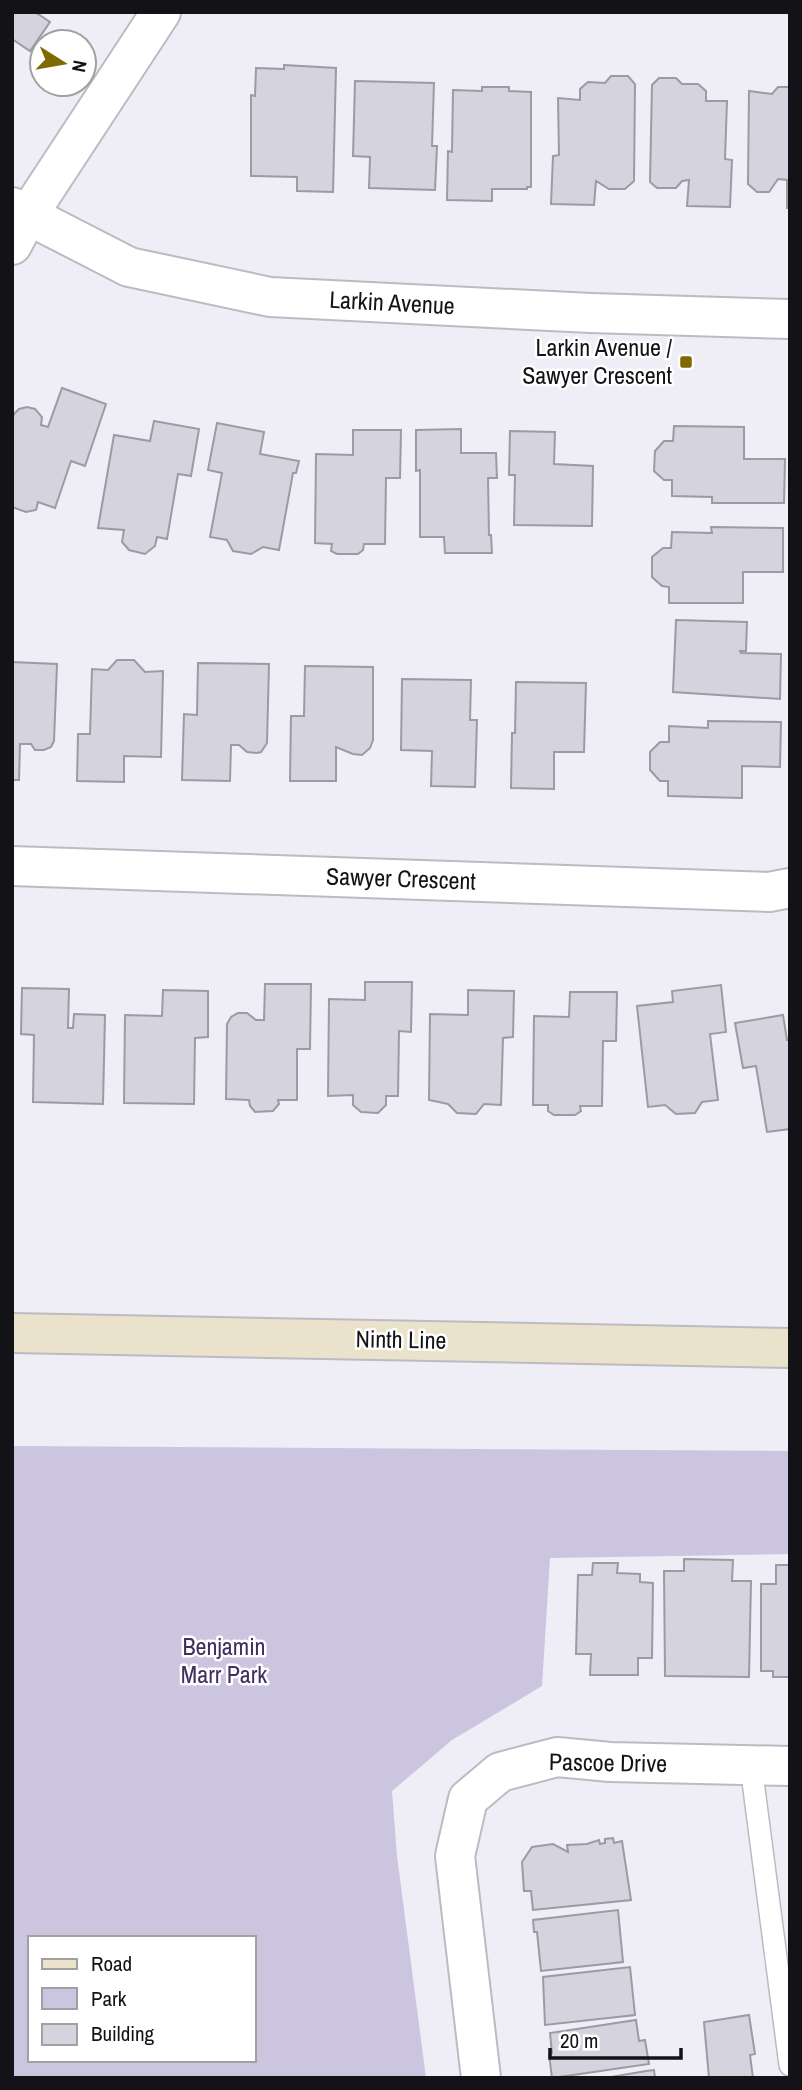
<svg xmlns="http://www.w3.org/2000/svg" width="802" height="2090" viewBox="0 0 802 2090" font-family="'Archivo Narrow',sans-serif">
  <rect width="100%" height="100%" fill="#efedf6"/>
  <!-- green -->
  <path fill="#cbc5e0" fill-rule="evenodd" d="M12,1446L790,1451V1554L550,1558L542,1686L452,1740L392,1791L397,1856L426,2078H12ZM30,1938H254V2060H30Z"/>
  <!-- building -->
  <g fill="#d5d3dd" stroke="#9c9aa3" stroke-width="2">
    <path d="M12,12H35L50,22L30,51L12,39Z"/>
    <path d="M284,65L336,68L333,192L297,191V177L251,176V95L255,96L256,68L284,69Z"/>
    <path d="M611,76H628L635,84L634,181L625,189H609L596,181L594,205L551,204L553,156L559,155L558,98L580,100V89L588,82L605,83Z"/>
    <path d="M659,78H676L682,84H698L706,91V101H727L725,159L732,160L730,207L687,206L689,180L682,181L676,188H657L650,182L652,85Z"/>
    <path d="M355,81L434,83L432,146H437L435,190L369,188L370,157L353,156Z"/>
    <path d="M482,87H509V91L531,92V187H527V189H492V201L447,200L448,151L452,152L453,90L482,91Z"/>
    <path d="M778,87H790V208H787V180L778,179L769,192H757L748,184L749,91L772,94Z"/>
    <path d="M62,388L106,404L85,466L71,461L55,508L38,502L36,510L26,512L12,507V419L14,414L19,409L27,407L35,409L42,417L41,425L48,427Z"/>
    <path d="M154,421L199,429L191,476L178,474L167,539L157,537L155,546L145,554L129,550L122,542L124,530L98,528L114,435L150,441Z"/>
    <path d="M217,423L264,432L260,454L299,461L296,473H293L279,550L263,547L251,554L233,551L227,540L210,537L222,473L208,470Z"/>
    <path d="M674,426L744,427V459H785L784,503H712V497L672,496V480H664L654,471L655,451L664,441H673Z"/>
    <path d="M461,429V453H496L497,478H488L489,535H491L492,553H445L444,537H420V470L416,471V430Z"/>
    <path d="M353,430H401L400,478H386L385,544H364L363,550L358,554H337L331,551L332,544L315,543L316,454L353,455Z"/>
    <path d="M510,431L555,432L554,464L593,466L592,526L514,525L515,475H509Z"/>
    <path d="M711,527L783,528V572H743V603H669V587L662,586L652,577V557L663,548H671L672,532L712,533Z"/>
    <path d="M676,620L747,622L746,651H740L741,653L781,654L780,699L673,692Z"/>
    <path d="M117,660H134L145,672L163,671L161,757L124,756V782L77,781L78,734H90L92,669L108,670Z"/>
    <path d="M12,662L57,664L54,741L51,747L44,750H35L31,744H20L19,780H12Z"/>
    <path d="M198,663L269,664L267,743L261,752L257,753L247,752L239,745H231L230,781L182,780L184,714L197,715Z"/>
    <path d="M305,666L373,667V740L370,748L362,755L353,754L336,747V781H290L291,716H304Z"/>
    <path d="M402,679L471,680L470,720H477L475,787L431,786L432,751L401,750Z"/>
    <path d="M516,682L586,683L584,752H554V789L511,788L512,733H515Z"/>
    <path d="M708,721L781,722L780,767L742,766V798L668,796V781H660L650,770V752L660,742H669V726L708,728Z"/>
    <path d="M365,982H412L411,1032L399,1031L398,1096H386V1105L378,1113L361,1112L353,1105V1095L328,1096L329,999L365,1000Z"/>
    <path d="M265,984H311L310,1049H297V1100H278L279,1104L273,1111L255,1112L250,1106L249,1100L226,1099L227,1024L231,1017L238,1013H247L256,1020H264Z"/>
    <path d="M721,985L726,1032L710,1034L718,1100L702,1102L695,1113L676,1114L665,1105L648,1107L637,1006L673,1002L672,991Z"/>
    <path d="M22,988L69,989L68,1028H73L74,1014L105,1015L103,1104L33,1102L34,1035L21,1034Z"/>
    <path d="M163,990L208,991V1037L195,1038L194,1104L124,1103L125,1015L162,1016Z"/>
    <path d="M468,990L514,991L513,1037L503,1038L501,1105L484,1104L476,1114L457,1113L448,1104L429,1100L430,1014L468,1015Z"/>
    <path d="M570,992H617L616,1041H603L602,1106H580L581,1111L575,1115H554L548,1111V1105H533L534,1016L569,1017Z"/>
    <path d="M783,1015L787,1040H790V1129L767,1132L756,1066L743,1068L735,1023Z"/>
    <path d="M684,1559L733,1560L732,1581H751L749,1677L665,1676L664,1571H684Z"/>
    <path d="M593,1563H618L617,1573L640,1574V1582L653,1583L652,1658H638V1675H590L591,1654H576L578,1575H592Z"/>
    <path d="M776,1565H790V1677H773V1671H761V1584H776Z"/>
    <path d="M613,1838L614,1843L622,1841L631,1900L533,1910L531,1891H524L522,1862L532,1847L553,1844L568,1852L567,1845L587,1844L599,1840L600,1844L605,1843V1839Z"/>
    <path d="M618,1910L623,1962L541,1971L537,1932H534L533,1920Z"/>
    <path d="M630,1967L635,2015L545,2025L543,1977Z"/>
    <path d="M749,2015L755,2054L750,2055L753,2078H709L704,2022Z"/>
    <path d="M636,2020L639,2041L645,2040L649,2064L552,2078L549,2054L552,2053L550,2033Z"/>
    <path d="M654,2070L655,2078H605L646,2071Z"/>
  </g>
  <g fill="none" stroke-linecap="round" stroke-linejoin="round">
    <defs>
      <path id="service" d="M751,1766L790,2065"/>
      <g id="minor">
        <path d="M12,245L28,215L161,12"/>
        <path d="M12,866L769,892L790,888"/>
        <path d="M481,2078L455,1856L468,1799L500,1772L557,1757L610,1762L790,1766"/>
      </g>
      <path id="tertiary" d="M12,207L129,267L270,297L591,313L790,319"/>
      <path id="secondary" d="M12,1333L790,1348"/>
    </defs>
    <!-- service casing -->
    <use href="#service" stroke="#bcbac3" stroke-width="24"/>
    <!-- minor casing -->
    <use href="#minor" stroke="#bcbac3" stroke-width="42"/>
    <!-- tertiary casing -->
    <use href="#tertiary" stroke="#bcbac3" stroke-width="42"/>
    <!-- secondary casing -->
    <use href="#secondary" stroke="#bcbac3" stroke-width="42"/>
    <!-- service -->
    <use href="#service" stroke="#fff" stroke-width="21"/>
    <!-- minor -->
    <use href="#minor" stroke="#fff" stroke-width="38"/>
    <!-- tertiary -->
    <use href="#tertiary" stroke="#fff" stroke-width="38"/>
    <!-- secondary -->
    <use href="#secondary" stroke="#eae2ca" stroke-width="38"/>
  </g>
  <!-- markers -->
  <rect fill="#816901" stroke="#fff" stroke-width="2.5" x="679" y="355" width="14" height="14" rx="3.5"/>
  <g text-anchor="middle" stroke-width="5" stroke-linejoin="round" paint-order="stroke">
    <!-- street labels -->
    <g font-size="24" fill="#131216" stroke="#fff">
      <text transform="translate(392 303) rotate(3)" y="8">Larkin Avenue</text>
      <text transform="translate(401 879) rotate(2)" y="8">Sawyer Crescent</text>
      <text transform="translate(401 1340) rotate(1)" y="8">Ninth Line</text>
      <text transform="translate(608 1763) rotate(1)" y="8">Pascoe Drive</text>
    </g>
    <!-- poi labels -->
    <g font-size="24" fill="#131216" stroke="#fff" text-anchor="end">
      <text x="672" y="356">Larkin Avenue /<tspan x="672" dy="28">Sawyer Crescent</tspan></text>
    </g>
    <!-- park labels -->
    <g font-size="24" fill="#3d2f60" stroke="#fff">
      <text x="224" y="1655">Benjamin<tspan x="224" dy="28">Marr Park</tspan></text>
    </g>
  </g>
  <!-- border -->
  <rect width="802" height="2090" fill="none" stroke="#131216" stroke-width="28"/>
  <!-- legend -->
  <rect x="28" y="1936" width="228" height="126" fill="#ffffff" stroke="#a1a0a2" stroke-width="2"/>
  <rect x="42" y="1959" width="35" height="10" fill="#eae2ca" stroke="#a1a0a2" stroke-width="2"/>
  <text x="91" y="1971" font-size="21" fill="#131216">Road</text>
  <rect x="42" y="1988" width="35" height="21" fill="#cbc5e0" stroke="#a1a0a2" stroke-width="2"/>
  <text x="91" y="2006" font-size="21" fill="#131216">Park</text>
  <rect x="42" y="2024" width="35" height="21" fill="#d5d3dd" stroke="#a1a0a2" stroke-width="2"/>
  <text x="91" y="2041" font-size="21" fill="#131216">Building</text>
  <!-- north arrow -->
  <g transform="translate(63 63) rotate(101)"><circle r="33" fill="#ffffff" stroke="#a1a0a2" stroke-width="2"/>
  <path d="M0-5L12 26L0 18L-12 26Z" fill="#816901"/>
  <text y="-10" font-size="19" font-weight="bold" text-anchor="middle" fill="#131216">N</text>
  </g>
  <!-- scale -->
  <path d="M550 2048v10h131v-10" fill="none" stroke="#131216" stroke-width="3.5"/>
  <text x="560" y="2048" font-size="21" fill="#131216" stroke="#ffffff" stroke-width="5" paint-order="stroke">20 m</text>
</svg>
